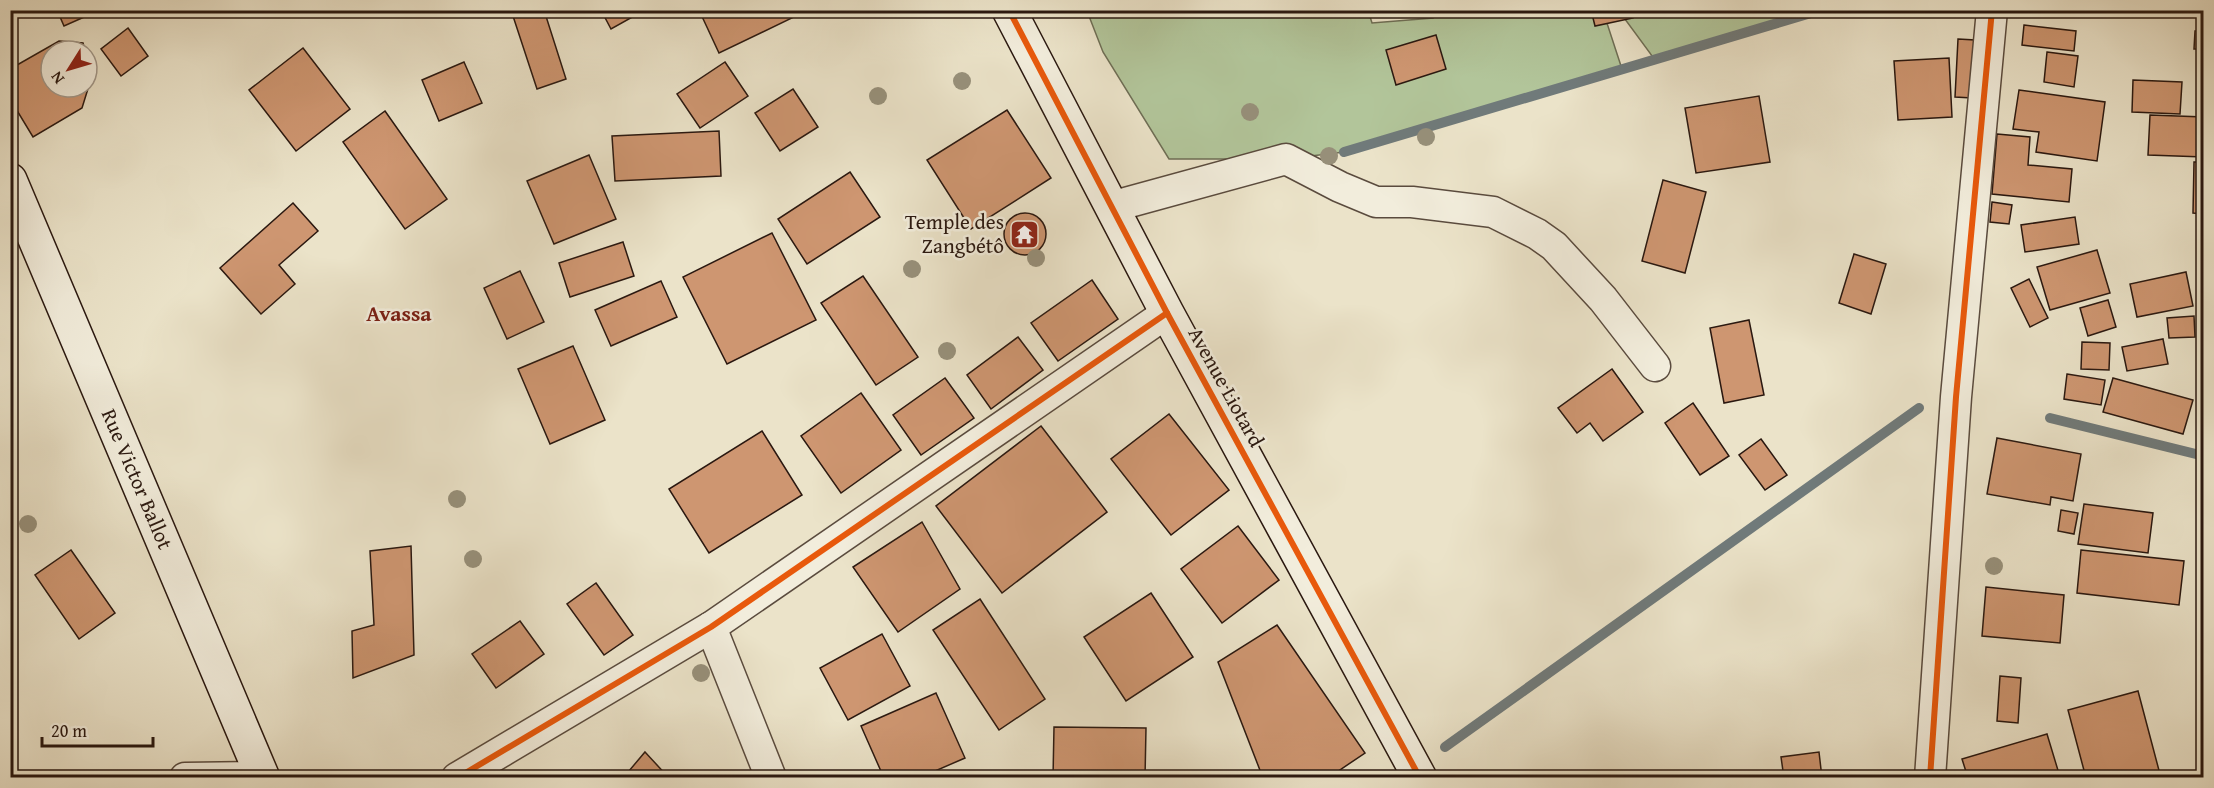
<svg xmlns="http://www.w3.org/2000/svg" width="2214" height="788" viewBox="0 0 2214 788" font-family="'Gentium Book Plus',serif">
  <rect width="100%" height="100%" fill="#ebe3c9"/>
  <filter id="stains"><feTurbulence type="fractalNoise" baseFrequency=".00333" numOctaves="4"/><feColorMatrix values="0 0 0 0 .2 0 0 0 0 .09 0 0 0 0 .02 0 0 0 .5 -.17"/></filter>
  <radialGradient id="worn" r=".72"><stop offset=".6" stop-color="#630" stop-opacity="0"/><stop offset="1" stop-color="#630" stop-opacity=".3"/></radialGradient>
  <!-- green -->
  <g fill="#b2c59a" stroke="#6e6e55" stroke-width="1.5">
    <path d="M1368,10L1372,23L1433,18L1431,11H1603L1622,69L1344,152L1286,159H1169L1103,52L1087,11Z"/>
    <path d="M1619,11H1820L1655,60Z"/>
  </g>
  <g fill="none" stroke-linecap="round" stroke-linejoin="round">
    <!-- stream -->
    <g stroke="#707a7a" stroke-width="10">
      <path d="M1344,152L1821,10"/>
      <path d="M2050,418L2204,456"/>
      <path d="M1445,747L1919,408"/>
    </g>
  </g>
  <!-- building -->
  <g fill="#ce9671" stroke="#2a1810" stroke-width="1.5">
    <path d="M57,10H100L64,26Z"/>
    <path d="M511,10H544L566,79L537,89Z"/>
    <path d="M601,10H645L611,29Z"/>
    <path d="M699,10H791L794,17L719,53Z"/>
    <path d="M1591,10H1631L1633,18L1595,26Z"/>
    <path d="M2024,25L2076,31L2074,51L2022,45Z"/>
    <path d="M128,28L148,56L121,76L101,49Z"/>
    <path d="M2195,31H2204V49H2194Z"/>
    <path d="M1436,35L1446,69L1396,85L1386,50Z"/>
    <path d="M1958,39L1975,40L1972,98L1955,97Z"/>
    <path d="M59,41L83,43L85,51H51V87H87V61L91,79L82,108L33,137L10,99V69Z"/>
    <path d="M303,48L350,109L296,151L249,90Z"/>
    <path d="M2047,52L2078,56L2074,87L2044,82Z"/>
    <path d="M1949,58L1952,117L1898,120L1894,61Z"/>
    <path d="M464,62L482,103L439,121L422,80Z"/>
    <path d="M725,62L748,96L700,128L677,94Z"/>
    <path d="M2133,80L2182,82L2180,114L2132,112Z"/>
    <path d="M793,89L818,127L780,151L755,113Z"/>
    <path d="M2019,90L2105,102L2097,161L2036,152L2039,132L2013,129Z"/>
    <path d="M1759,96L1770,162L1696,173L1685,108Z"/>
    <path d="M1007,110L1051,178L971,229L927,160Z"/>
    <path d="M385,111L447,199L405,229L343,142Z"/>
    <path d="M2150,115L2204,117V157L2148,155Z"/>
    <path d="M719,131L721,176L615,181L612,136Z"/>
    <path d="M1997,134L2030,137L2028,165L2072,169L2069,202L1992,194Z"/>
    <path d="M589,155L616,219L554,244L527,181Z"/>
    <path d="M2194,162H2204V214L2193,213Z"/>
    <path d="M850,172L880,217L807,264L778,219Z"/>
    <path d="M1663,180L1706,192L1685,273L1642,261Z"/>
    <path d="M1992,202L2012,205L2009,224L1990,222Z"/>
    <path d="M293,203L318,231L279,265L295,284L261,314L220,268Z"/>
    <circle cx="1025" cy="234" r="21"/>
    <path d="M2075,217L2079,244L2025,252L2021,225Z"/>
    <path d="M772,233L816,320L727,364L683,277Z"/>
    <path d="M2197,235H2204V283H2198Z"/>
    <path d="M623,242L634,276L570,297L559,263Z"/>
    <path d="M2097,250L2110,293L2050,310L2037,267Z"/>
    <path d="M1854,254L1886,264L1871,314L1839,303Z"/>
    <path d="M520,271L544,322L507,339L484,288Z"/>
    <path d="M2186,272L2193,306L2137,317L2130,284Z"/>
    <path d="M863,276L918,357L876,385L821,303Z"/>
    <path d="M2029,279L2048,318L2030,327L2011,288Z"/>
    <path d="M1092,280L1118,319L1058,361L1031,323Z"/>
    <path d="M661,281L677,317L611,346L595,310Z"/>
    <path d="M2108,300L2116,327L2088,336L2080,308Z"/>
    <path d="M2194,316L2195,337L2169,338L2167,318Z"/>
    <path d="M1749,320L1764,395L1724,403L1710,328Z"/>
    <path d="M1018,337L1043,370L991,409L967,375Z"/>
    <path d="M2163,339L2168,364L2127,371L2122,347Z"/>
    <path d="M2082,342L2110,343L2109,370L2081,369Z"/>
    <path d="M573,346L605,420L550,444L518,369Z"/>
    <path d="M1612,369L1643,412L1603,441L1590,423L1577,433L1558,408Z"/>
    <path d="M2067,374L2105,380L2101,405L2064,399Z"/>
    <path d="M945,378L974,418L921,455L893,415Z"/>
    <path d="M2113,378L2193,400L2183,434L2103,412Z"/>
    <path d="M861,393L901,450L841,493L801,436Z"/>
    <path d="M2197,394H2204V442H2201Z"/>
    <path d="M1693,403L1729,456L1700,475L1665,423Z"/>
    <path d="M1169,414L1229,490L1171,535L1111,459Z"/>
    <path d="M1041,426L1107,512L1002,593L936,506Z"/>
    <path d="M762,431L802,495L709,553L669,489Z"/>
    <path d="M1997,438L2081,454L2073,501L2051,497L2050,505L1987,494Z"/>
    <path d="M1761,439L1787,475L1765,490L1739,455Z"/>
    <path d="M2084,504L2153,513L2148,553L2078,544Z"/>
    <path d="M2061,510L2078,513L2074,534L2058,531Z"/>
    <path d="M922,522L960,589L898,632L853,567Z"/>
    <path d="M1238,526L1279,580L1222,623L1181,569Z"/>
    <path d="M411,546L414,655L353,678L352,631L374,625L370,551Z"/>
    <path d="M71,550L115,613L79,639L35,575Z"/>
    <path d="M2081,550L2184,561L2179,605L2077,593Z"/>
    <path d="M596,583L633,635L604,655L567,604Z"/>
    <path d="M1986,587L2064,595L2060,643L1982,636Z"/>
    <path d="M1151,593L1193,657L1126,701L1084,637Z"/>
    <path d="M980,599L1045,699L999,730L933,630Z"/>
    <path d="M520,621L544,654L496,688L472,654Z"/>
    <path d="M1277,625L1365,753L1328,778H1263L1218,662Z"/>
    <path d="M882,634L910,686L848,720L820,668Z"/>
    <path d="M2000,676L2021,678L2018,723L1997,721Z"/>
    <path d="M2138,691L2161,778H2086L2068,710Z"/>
    <path d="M936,693L965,758L919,778H884L861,726Z"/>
    <path d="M1054,727L1146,728L1145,778H1053Z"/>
    <path d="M2047,734L2060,777L1968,778L1962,759Z"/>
    <path d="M645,752L669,778H623Z"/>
    <path d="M1819,752L1822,778H1784L1781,757Z"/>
  </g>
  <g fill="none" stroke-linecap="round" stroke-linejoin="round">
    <defs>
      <g id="street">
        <path d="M1111,207L1286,159L1340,187L1376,202H1412L1493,212L1537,234L1554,246L1603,299L1655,366"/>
        <path d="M711,627L771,778"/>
        <path d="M185,778L263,777"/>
        <path d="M457,778L711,627L1167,313"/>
        <path d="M1930,778L1956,397L1992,10"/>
      </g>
      <g id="secondary">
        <path d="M1009,10L1167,313L1420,778"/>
        <path d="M10,180L263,778"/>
      </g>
    </defs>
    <!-- street casing -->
    <use href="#street" stroke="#5a4b3e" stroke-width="33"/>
    <!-- secondary casing -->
    <use href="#secondary" stroke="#2a1810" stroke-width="36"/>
    <!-- street -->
    <use href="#street" stroke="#f2eddc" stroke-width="30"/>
    <!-- secondary -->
    <use href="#secondary" stroke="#f2eddc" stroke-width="33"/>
    <defs>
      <g id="cycleway">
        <path d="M1009,10L1167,313L1420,778"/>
        <path d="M457,778L711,627L1167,313"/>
        <path d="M1930,778L1956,397L1992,10"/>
      </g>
    </defs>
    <!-- cycleway casing -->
    <use href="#cycleway" stroke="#f2eddc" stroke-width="10"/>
    <!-- cycleway -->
    <use href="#cycleway" stroke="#e8590c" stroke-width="6"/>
  </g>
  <!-- trees -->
  <g fill="#97907a">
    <circle cx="962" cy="81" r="9"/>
    <circle cx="878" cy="96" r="9"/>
    <circle cx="1250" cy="112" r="9"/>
    <circle cx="1426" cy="137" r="9"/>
    <circle cx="1329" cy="156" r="9"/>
    <circle cx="1036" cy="258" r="9"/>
    <circle cx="912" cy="269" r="9"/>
    <circle cx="947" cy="351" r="9"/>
    <circle cx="457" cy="499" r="9"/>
    <circle cx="28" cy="524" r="9"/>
    <circle cx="473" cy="559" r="9"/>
    <circle cx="1994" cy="566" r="9"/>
    <circle cx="701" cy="673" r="9"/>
  </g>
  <!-- icons -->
  <defs>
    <symbol id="temple-square" viewBox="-11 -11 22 22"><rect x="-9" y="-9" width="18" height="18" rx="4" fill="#8f2418" stroke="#f2eddc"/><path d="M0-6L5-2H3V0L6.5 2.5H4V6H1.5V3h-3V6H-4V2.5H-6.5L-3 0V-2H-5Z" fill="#fff"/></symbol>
  </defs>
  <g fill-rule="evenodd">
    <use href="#temple-square" x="1008" y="218" width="33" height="33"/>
  </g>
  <g text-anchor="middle" stroke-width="5" stroke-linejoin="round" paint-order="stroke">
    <!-- poi labels -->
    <g font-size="21" fill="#2a1810" stroke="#f2eddc" text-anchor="end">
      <text x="1004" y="229">Temple des<tspan x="1004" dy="24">Zangbétô</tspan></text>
    </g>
    <!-- street labels -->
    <g font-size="21" fill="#2a1810" stroke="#f2eddc">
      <text transform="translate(1226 387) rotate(61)" y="7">Avenue Liotard</text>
      <text transform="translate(137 479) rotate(67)" y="7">Rue Victor Ballot</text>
    </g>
    <!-- neighbourhood labels -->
    <g font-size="22" font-weight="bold" fill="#7a1f14" stroke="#f2eddc">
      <text x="399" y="321">Avassa</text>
    </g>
  </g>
  <!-- margin -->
  <rect width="2214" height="788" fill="none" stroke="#ebe3c9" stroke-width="36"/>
  <rect x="12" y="12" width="2190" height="764" fill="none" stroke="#2a1810" stroke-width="3"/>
  <rect x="18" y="18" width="2178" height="752" fill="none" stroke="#2a1810" stroke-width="1.5"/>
  <!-- north arrow -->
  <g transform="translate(69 69) rotate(233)"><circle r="28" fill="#f2eddc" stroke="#a2988a" stroke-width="1.5"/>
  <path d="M0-4.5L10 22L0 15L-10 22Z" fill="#8f2418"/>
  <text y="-9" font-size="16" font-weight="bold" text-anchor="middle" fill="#2a1810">N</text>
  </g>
  <!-- scale -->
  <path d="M42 737v9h111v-9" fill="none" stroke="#2a1810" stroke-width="3"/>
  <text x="51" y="737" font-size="18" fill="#2a1810" stroke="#f2eddc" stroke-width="4.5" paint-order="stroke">20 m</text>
  <rect width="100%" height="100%" filter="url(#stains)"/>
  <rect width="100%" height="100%" fill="url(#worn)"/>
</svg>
